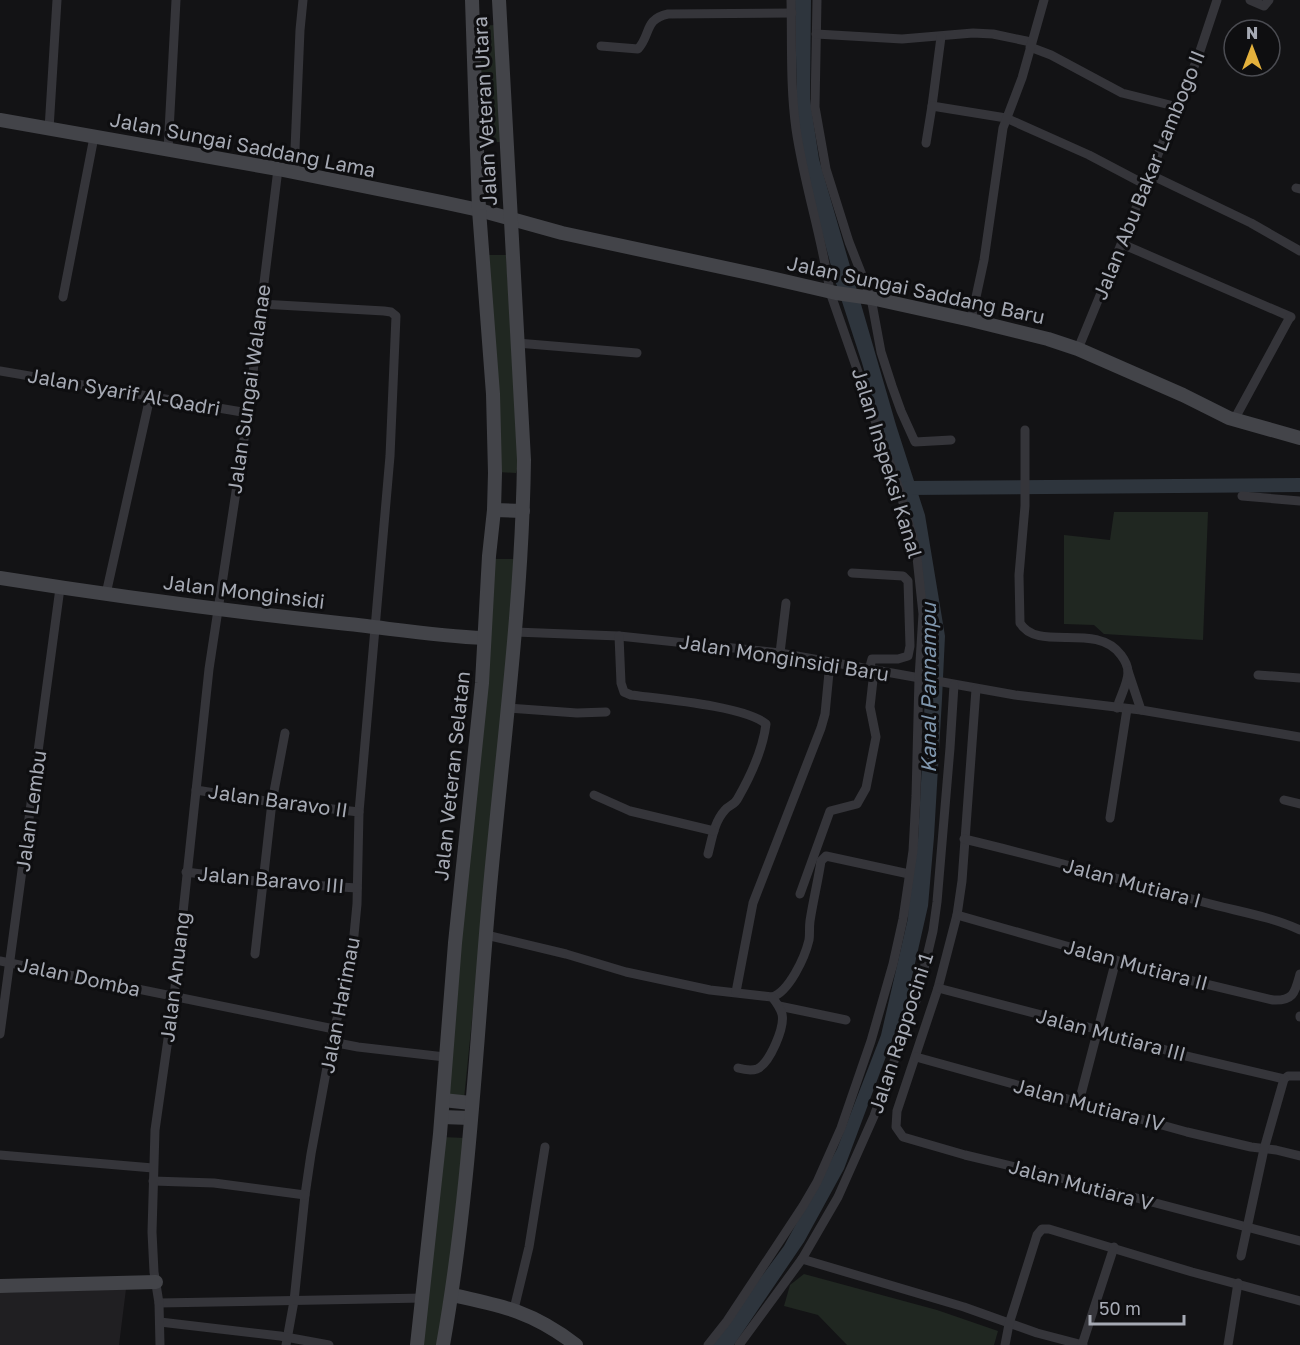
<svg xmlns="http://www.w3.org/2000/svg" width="1300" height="1345" viewBox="0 0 1300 1345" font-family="'Golos Text',sans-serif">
  <rect width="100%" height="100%" fill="#131315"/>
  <!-- built -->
  <path fill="#201f22" d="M126,1289L119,1345H0V1293Z"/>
  <!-- green -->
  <g fill="#202721">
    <path d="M495,25L501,142H479L478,26Z"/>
    <path d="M486,255H506L520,458L516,473L498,472Z"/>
    <path d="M1114,512H1208L1203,640L1104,634L1094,625L1064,624V535L1110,540Z"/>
    <path d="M492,559H514L511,633L464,1099L446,1100Z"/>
    <path d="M442,1137L465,1138L441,1345H419Z"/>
    <path d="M804,1274L937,1310L998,1331L994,1345H847L818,1315L784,1306L790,1285Z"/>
  </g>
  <!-- water -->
  <path fill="#2e353d" d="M795,0H811L810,99L819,159L896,425L925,515L945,636L942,699L934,837L928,906L906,1003L844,1169L804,1242L734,1345H711L784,1246L837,1149L881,1035L908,918L909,874L918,840L924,726L926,618L921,566L862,363L834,277L807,177L797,111Z"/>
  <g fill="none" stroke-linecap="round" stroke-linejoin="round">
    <!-- canal -->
    <path stroke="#2e353d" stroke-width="14" d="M907,488L1300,485"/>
    <!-- street -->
    <g stroke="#35353a" stroke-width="9">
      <path d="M817,0L815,107L826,169L849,242L871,298L881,352L892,386L901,411L915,442L951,440"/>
      <path d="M1250,0L1264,6L1269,0"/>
      <path d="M816,34L902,39L973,33L993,34L1031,42"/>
      <path d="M601,46L638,49C651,35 644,19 668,14L792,13"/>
      <path d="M1030,47L1051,55L1122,93L1178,107"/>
      <path d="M932,106L941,37"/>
      <path d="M49,129L57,0"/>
      <path d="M926,143L932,106L1006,118L1089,155L1146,185"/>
      <path d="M168,150L176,0"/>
      <path d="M294,173L300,30L303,0"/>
      <path d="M1151,175L1251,223L1300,251"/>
      <path d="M1296,188L1300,189"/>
      <path d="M1122,244L1291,317"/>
      <path d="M63,297L94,137"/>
      <path d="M261,304L384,311L391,312L396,316L390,456L359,812L357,904L354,935L348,982L334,1029L311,1154L305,1195L294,1301L286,1345"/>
      <path d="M971,320L984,260L1003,128L1022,78L1044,0"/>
      <path d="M517,343L637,353"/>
      <path d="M1078,349L1198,57L1217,0"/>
      <path d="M0,371L248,413"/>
      <path d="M1234,420L1290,317"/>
      <path d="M1025,430V506L1019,575L1020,623C1038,653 1096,621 1121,655C1124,659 1128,666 1128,672C1128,683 1120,697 1117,708"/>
      <path d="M1242,496L1300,501"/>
      <path d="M852,573L903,576L908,581L910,646L908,656L898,659H872L869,670"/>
      <path d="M106,594L150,397"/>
      <path d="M515,632L619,636L780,653L1015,695L1141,710L1300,737"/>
      <path d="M619,636L621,683L624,692L631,695C661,699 745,706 766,724C763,748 750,777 738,798C735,805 729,805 725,810C714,822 712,839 708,854"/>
      <path d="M780,653L786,603"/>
      <path d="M1128,671L1141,710"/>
      <path d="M1258,675L1300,678"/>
      <path d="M976,689L962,881L957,915L938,988L897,1111L896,1127L903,1137L965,1155L1049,1175L1300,1241"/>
      <path d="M507,708L577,713L606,712"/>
      <path d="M196,790L272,802L359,812"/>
      <path d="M594,795L630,811L714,831"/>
      <path d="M1284,800L1300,804"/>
      <path d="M1110,818L1127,709"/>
      <path d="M964,839C1044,858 1124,880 1203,902C1235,911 1270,916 1300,930"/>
      <path d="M186,872L263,882L357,888"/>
      <path d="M800,894L830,811L857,804L866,788L876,737L870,707L874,671"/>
      <path d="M957,915L1168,975L1273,1000C1294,1001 1295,992 1300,974"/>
      <path d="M486,935L566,954L626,972L710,990L772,997C789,992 805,957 809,940C810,934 809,928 810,921C813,901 818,881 821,861L826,856L909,874"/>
      <path d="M255,954L272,802L285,733"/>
      <path d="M0,961L334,1029"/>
      <path d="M938,988L1099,1030L1186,1056L1284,1079"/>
      <path d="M736,992L753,903L821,728L825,714L830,662"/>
      <path d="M779,1006L846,1020"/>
      <path d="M1300,1016V1017"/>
      <path d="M0,1034L60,588"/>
      <path d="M332,1042L358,1047L445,1057"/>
      <path d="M916,1057L1187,1132L1251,1147L1276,1150L1300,1156"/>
      <path d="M738,1068C745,1070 751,1071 757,1069C770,1063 785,1027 782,1014C780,1007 776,1002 772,997"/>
      <path d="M1284,1079L1288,1076H1300"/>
      <path d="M1079,1102L1116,960"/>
      <path d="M0,1155L153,1168"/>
      <path d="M153,1181L214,1183L305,1195"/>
      <path d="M1241,1256L1264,1149L1284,1079"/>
      <path d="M802,1259L964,1307L1037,1333L1083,1345"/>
      <path d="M159,1303L424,1298"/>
      <path d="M514,1309L529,1247L545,1147"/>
      <path d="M160,1322L280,1336L329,1345"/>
      <path d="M160,1345L159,1303L154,1272L152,1232L155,1130L174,997L209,669L248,413L278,169"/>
      <path d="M708,1345L727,1321L803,1206L817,1182L841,1128L871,1041L893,964L903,919L913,851L916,796L919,678L923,614L916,548L900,492L830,292C822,237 804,184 796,129C790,86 792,43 791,0"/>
      <path d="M739,1345L802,1259L838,1197L874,1116L917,998L933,931L937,902L950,748L954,685"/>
      <path d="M1005,1345L1009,1324L1037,1235L1042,1229H1049L1192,1272L1300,1301"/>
      <path d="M1082,1345L1114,1247"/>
      <path d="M1228,1345L1238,1283"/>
    </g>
    <!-- secondary -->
    <g stroke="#434449" stroke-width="14">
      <path d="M0,120L278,169L442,202L479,210L562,233L758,275L836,293L871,298L971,320L1048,339L1078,349L1183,395L1229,418L1300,438"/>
      <path d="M494,510L523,511"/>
      <path d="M0,578C113,596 226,611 339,623C388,628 435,636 484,638"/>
      <path d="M443,1100L471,1103"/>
      <path d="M442,1117L470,1118"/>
      <path d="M0,1286L156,1282"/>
      <path d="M452,1295C504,1306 533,1312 576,1345"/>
      <path d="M417,1345L440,1134L455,943L482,683L489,556L494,510L495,473L493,394L479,210L472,0"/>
      <path d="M443,1345C469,1199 476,1046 489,898C502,752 522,607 524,460L499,0"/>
    </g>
  </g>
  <g text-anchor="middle" stroke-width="6" stroke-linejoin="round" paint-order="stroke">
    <!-- street labels -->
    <g font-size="20" fill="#a6aab4" stroke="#0e0e10">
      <text transform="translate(485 111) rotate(-93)" y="7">Jalan Veteran Utara</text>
      <text transform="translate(243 145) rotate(11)" y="7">Jalan Sungai Saddang Lama</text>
      <text transform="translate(1149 175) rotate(-68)" y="7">Jalan Abu Bakar Lambogo II</text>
      <text transform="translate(916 290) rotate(12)" y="7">Jalan Sungai Saddang Baru</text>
      <text transform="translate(249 389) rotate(-82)" y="7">Jalan Sungai Walanae</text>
      <text transform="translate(124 392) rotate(10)" y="7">Jalan Syarif Al-Qadri</text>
      <text transform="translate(887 463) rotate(73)" y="7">Jalan Inspeksi Kanal</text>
      <text transform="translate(244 592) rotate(7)" y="7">Jalan Monginsidi</text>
      <text transform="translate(784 658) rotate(9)" y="7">Jalan Monginsidi Baru</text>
      <text transform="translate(452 776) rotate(-84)" y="7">Jalan Veteran Selatan</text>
      <text transform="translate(278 801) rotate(8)" y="7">Jalan Baravo II</text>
      <text transform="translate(31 811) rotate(-82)" y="7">Jalan Lembu</text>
      <text transform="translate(271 880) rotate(5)" y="7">Jalan Baravo III</text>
      <text transform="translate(1132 883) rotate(15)" y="7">Jalan Mutiara I</text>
      <text transform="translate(1136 965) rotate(15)" y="7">Jalan Mutiara II</text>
      <text transform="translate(79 977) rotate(12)" y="7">Jalan Domba</text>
      <text transform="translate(175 977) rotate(-83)" y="7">Jalan Anuang</text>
      <text transform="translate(340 1005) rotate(-79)" y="7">Jalan Harimau</text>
      <text transform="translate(901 1033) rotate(-72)" y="7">Jalan Rappocini 1</text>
      <text transform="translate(1111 1035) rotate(15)" y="7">Jalan Mutiara III</text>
      <text transform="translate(1089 1105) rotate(15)" y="7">Jalan Mutiara IV</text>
      <text transform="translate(1081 1185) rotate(15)" y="7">Jalan Mutiara V</text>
    </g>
    <!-- water labels -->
    <g font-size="21" font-style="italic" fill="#7f96ad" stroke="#0e0e10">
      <text transform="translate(929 688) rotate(-90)" y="7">Kanal Pannampu</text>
    </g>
  </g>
  <!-- north arrow -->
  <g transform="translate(1252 48)"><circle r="28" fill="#0e0e10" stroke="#4b4c52" stroke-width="1.5"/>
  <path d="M0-4.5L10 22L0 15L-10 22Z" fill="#e4b13c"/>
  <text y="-9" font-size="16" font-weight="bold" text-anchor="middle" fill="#a6aab4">N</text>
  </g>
  <!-- scale -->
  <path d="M1090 1315v9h94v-9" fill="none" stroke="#a6aab4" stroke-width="3"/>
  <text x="1099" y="1315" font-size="18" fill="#a6aab4" stroke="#0e0e10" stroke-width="4.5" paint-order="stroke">50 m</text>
</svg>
